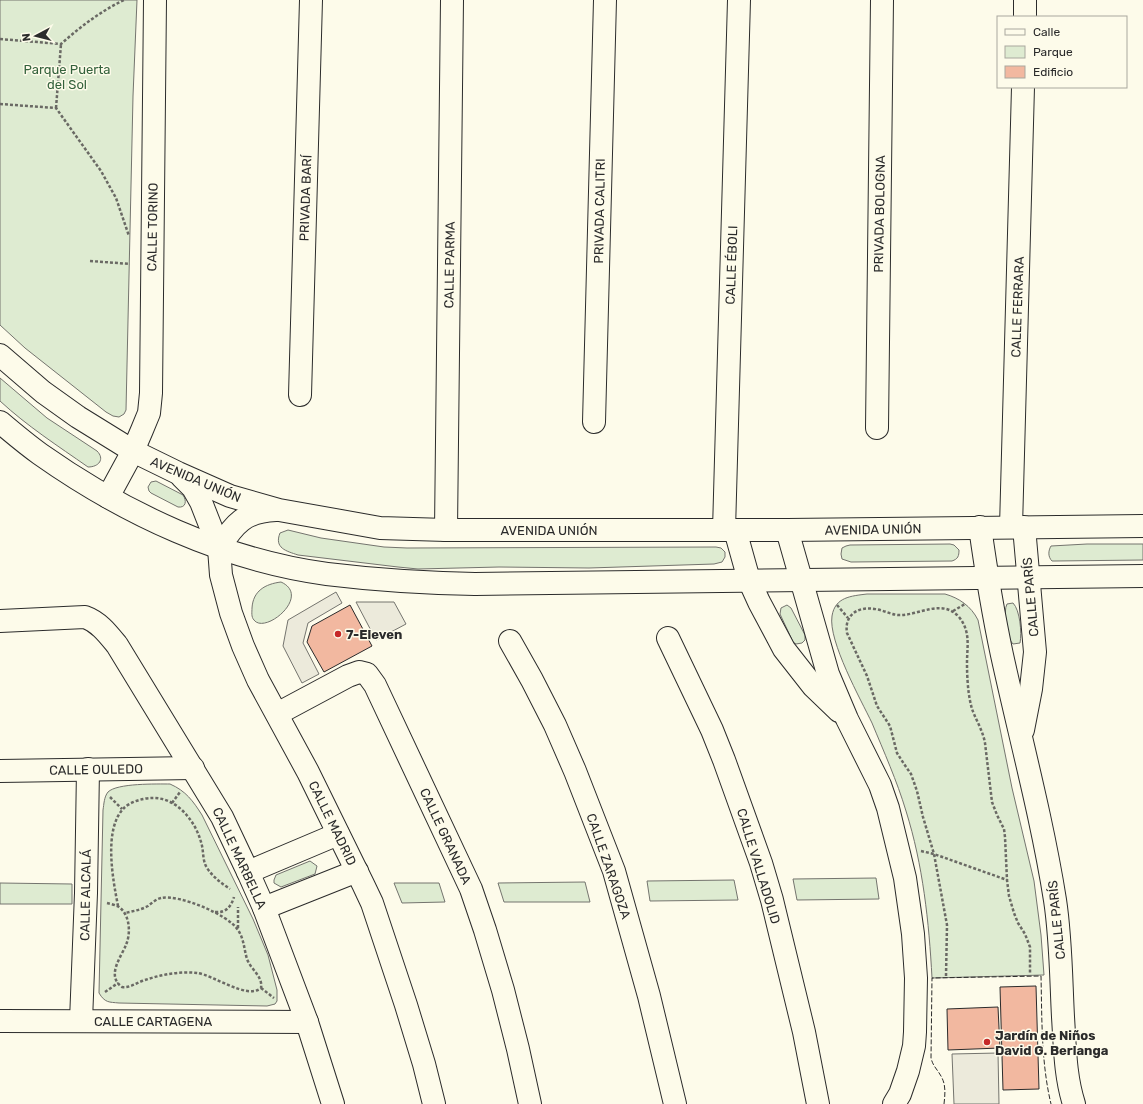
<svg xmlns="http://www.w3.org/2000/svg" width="1143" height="1104" viewBox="0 0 1143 1104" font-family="Rubik,sans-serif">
  <rect width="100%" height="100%" fill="#fdfbea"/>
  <!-- green -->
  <g fill="#deebd1" stroke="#74746e">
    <path d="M0,0H137L133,96L126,410L124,414L119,417L113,416L106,412L25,348L0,325Z"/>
    <path d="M0,378L47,418L97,451C105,459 99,467 88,467C58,446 27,426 0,401Z"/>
    <path d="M156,481L183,495C187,501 186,508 178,507L151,493L149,491L148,487L151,482Z"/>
    <path d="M288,530L321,538L384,547L407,548L716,547L721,548L725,552V557L722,562L714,564L589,568L499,567L418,569L398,567L298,555C286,551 274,548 280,533Z"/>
    <path d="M950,544L954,545L959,550C959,556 958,559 952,561L851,562L842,559L841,554L842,548L846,546L850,545Z"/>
    <path d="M1087,544H1143V560L1055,561H1052C1048,557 1048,551 1051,546Z"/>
    <path d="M281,582C312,596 265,635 254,620C251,617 252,612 252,608C253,591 265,584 281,582Z"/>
    <path d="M867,594H945C959,598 971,606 978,620L1012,788L1034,881L1041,935L1044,975L932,978C929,922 923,865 906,811C897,781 884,752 872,723C861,700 828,641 832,616C835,597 851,596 867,594Z"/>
    <path d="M1013,603C1020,610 1022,633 1020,643L1013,644C1006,638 1003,611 1007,604Z"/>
    <path d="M787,605L791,608L805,635V640L802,643L796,644L793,642L780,614L781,608Z"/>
    <path d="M170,784C186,791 193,801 202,815L253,919L268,955L277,990V1001L275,1004L267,1006L119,1003C109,1002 105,1003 99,993L103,810C104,804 104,797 108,792C117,783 157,784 170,784Z"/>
    <path d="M310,861L317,866L315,874L281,887L274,883V880L276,875Z"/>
    <path d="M876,878L879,899L797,900L793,879Z"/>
    <path d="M734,880L738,900L650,901L647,881Z"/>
    <path d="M585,882L590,902H504L498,883Z"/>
    <path d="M0,883L72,884V904H0Z"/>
    <path d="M394,883H439L445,902L402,903Z"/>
  </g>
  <!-- parking -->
  <g fill="#eceadb" stroke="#74746e">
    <path d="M336,592L342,603L308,623L303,643L319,674L302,683L283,646L288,620Z"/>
    <path d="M356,602H394L406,624L376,640Z"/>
    <path d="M998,1053L999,1104H954L952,1054Z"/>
  </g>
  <!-- building -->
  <g fill="#f2b8a0" stroke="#2b2b2b">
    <path d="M350,605L372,646L324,672L307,642L312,626Z"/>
    <path d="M1036,986L1039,1089L1003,1090L1000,987Z"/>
    <path d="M998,1007L1000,1048L948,1050L947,1009Z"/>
  </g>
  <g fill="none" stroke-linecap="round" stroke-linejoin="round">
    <defs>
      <g id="minor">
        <path d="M1025,17V0"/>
        <path d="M0,355L43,392L78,417L133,451L178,473L230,496L279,510L380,528L446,530H787L1143,526"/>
        <path d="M300,395L311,0"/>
        <path d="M0,422C13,433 26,444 40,454C125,514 224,560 327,574C376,580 426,583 475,584L1143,576"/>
        <path d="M594,422L605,0"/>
        <path d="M877,428L882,0"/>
        <path d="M182,477L193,488L201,502L219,548L221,575L231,613L243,646L258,680L308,772L363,884L372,903L406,1005L424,1064L434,1104"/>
        <path d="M108,497L133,451L142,430L149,413L151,393L155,0"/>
        <path d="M980,527C986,570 993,613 1002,655C1020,737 1042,818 1055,900C1061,939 1061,979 1063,1017C1065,1047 1065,1076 1074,1104"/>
        <path d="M1011,527L1023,87"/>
        <path d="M446,530L452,0"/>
        <path d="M724,530L739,0"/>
        <path d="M735,530L749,580L759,602L784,649L813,686L839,711"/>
        <path d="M787,530L828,674L847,719L880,785L888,808L905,878L913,934L916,978L915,1032L914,1046L908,1071L900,1094L894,1104"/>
        <path d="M219,548C234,524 245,511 276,510"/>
        <path d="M0,621L85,617C99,622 108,634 117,645L222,817L248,872L264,908L307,1022L333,1104"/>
        <path d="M668,638L712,730L724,760L761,863L772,900L804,1032L818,1104"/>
        <path d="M510,641L532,680L555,725L575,771L614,871L649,996L675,1104"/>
        <path d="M277,714L348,676L359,672L367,674L375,685L471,889L485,930L503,990L518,1049L530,1104"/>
        <path d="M1023,730L1031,689L1035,652L1024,527"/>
        <path d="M0,771L193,768"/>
        <path d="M248,872L338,834"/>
        <path d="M264,908L357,871"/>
        <path d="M0,1021L307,1022"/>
        <path d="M81,1021L86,893L88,769"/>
      </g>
    </defs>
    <!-- minor casing -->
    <use href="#minor" stroke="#2b2b2b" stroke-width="24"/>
    <!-- path -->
    <g stroke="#6a6964" stroke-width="2.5" stroke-dasharray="3 2" stroke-linecap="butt">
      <path d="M0,39L61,44C80,27 101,11 124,0"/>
      <path d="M0,104L56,108L101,171L116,198L129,236"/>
      <path d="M56,108L61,44"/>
      <path d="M90,261L130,264"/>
      <path d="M837,605L848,618"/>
      <path d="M953,611L965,604"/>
      <path d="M110,797L122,809"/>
      <path d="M172,803L180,792"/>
      <path d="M921,851L934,854L1007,880"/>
      <path d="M107,903C111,904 116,905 119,907C130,915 131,933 126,945C121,957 106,976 122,987C129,988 135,984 142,981C159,975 179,971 197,973C214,975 247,1000 261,988C263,976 251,970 247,959C244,949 244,939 238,930C229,915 179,894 161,898C156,899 152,903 148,906C141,910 133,911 125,913"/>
      <path d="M118,906C113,880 103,829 124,808C130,802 143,798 152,798C176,797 195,820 201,842C204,851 202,860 207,868C213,877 221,883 230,889"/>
      <path d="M215,912C226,913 231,907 234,897"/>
      <path d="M238,928V907"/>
      <path d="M946,976L947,925L934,854L923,817L917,791L911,774L904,764L897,753L890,726L877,706L867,676L847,633C844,615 858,606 875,609C884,610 893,616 902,615C921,614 943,599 959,617C971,632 967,646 967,663C967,678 968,695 972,709C976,720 983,731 985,743L992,802L997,815L1004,829L1005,837L1007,880L1009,896L1014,913L1018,923L1025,934L1030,947V974"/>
      <path d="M261,988L274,998"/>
      <path d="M105,992L118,983"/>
    </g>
    <!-- minor -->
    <use href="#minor" stroke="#fdfbea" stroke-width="22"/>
    <!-- fence -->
    <path stroke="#2b2b2b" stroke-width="1" stroke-dasharray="5 2" stroke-linecap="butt" d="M944,1104C945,1095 946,1086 942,1078C939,1071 933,1067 931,1058L932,978L1041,976C1042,1018 1041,1062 1051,1104"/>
  </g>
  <!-- markers -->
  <g fill="#c62828" stroke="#fdfbea" stroke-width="1.5">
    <circle cx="338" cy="634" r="4"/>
    <circle cx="987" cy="1042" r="4"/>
  </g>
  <g text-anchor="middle" stroke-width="3" stroke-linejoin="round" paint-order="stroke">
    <!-- park labels -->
    <g font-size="13" fill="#34623c" stroke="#fdfbea">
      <text x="67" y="74">Parque Puerta<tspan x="67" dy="15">del Sol</tspan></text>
    </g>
    <!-- street labels -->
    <g font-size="13" fill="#2b2b2b" stroke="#fdfbea">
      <text transform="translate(305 198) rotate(-88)" y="5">PRIVADA BARÍ</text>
      <text transform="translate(599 211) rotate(-89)" y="5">PRIVADA CALITRI</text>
      <text transform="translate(879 214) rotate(-89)" y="5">PRIVADA BOLOGNA</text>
      <text transform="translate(152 227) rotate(-89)" y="5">CALLE TORINO</text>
      <text transform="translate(449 265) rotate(-89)" y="5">CALLE PARMA</text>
      <text transform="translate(731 265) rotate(-88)" y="5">CALLE ÉBOLI</text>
      <text transform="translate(1017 307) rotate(-88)" y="5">CALLE FERRARA</text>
      <text transform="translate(196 479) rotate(23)" y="5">AVENIDA UNIÓN</text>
      <text transform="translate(873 529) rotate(-1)" y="5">AVENIDA UNIÓN</text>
      <text x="549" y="535">AVENIDA UNIÓN</text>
      <text transform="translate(1030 597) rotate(-95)" y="5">CALLE PARÍS</text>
      <text transform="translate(96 769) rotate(-1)" y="5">CALLE OULEDO</text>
      <text transform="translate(333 823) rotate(64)" y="5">CALLE MADRID</text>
      <text transform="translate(446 836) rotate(65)" y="5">CALLE GRANADA</text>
      <text transform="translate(240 858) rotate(65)" y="5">CALLE MARBELLA</text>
      <text transform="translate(609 866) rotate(71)" y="5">CALLE ZARAGOZA</text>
      <text transform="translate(759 866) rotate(73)" y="5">CALLE VALLADOLID</text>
      <text transform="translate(85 895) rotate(-89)" y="5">CALLE ALCALÁ</text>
      <text transform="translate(1056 920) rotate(-96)" y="5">CALLE PARÍS</text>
      <text x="153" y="1026">CALLE CARTAGENA</text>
    </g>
    <!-- poi labels -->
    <g font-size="13" font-weight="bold" fill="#2b2b2b" stroke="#fdfbea" text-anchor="start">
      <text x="346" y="639">7-Eleven</text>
      <text x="995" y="1040">Jardín de Niños<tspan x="995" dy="15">David G. Berlanga</tspan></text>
    </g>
  </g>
  <!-- legend -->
  <rect x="997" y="16" width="130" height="72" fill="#fdfbea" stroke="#a9a89e"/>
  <rect x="1005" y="29" width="20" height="6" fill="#fdfbea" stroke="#a9a89e"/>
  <text x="1033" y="36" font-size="12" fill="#2b2b2b">Calle</text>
  <rect x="1005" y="46" width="20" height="12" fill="#deebd1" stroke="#a9a89e"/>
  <text x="1033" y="56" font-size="12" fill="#2b2b2b">Parque</text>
  <rect x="1005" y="66" width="20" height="12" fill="#f2b8a0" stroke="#a9a89e"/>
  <text x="1033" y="76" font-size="12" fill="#2b2b2b">Edificio</text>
  <!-- north arrow -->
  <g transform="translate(36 36) rotate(263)" stroke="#fdfbea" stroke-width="3" paint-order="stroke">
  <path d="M0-3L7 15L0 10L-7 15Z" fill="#2b2b2b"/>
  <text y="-6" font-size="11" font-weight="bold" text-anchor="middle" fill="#2b2b2b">N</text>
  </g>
</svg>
